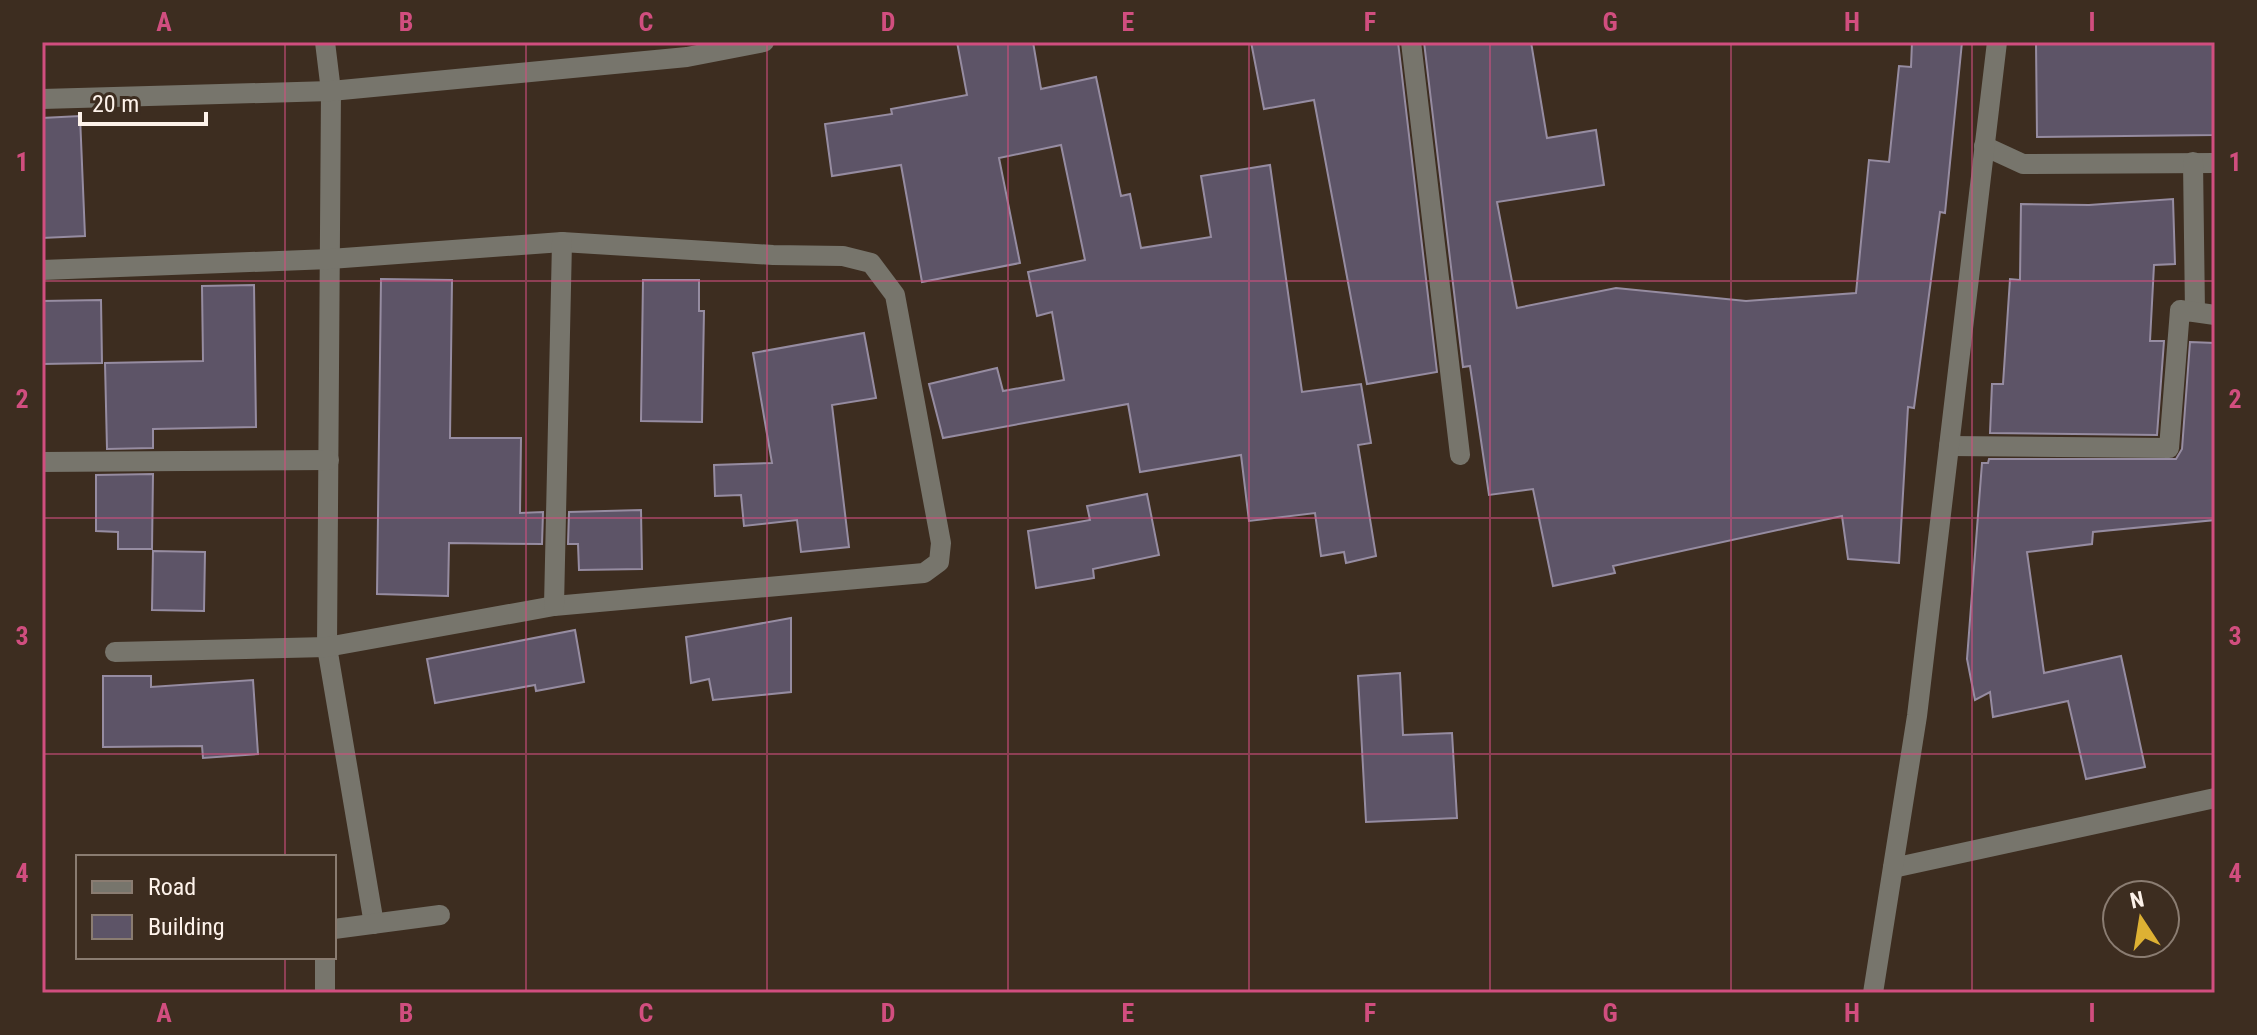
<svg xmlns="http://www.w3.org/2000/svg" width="2257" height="1035" viewBox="0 0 2257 1035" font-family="'Roboto Condensed',sans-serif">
  <rect width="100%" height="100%" fill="#3d2d20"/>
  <!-- building -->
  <g fill="#5d5467" stroke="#968ca1" stroke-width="2">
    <path d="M957,42H1033L1041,89L1096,77L1121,196L1130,194L1141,248L1211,237L1201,176L1270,165L1302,392L1361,384L1371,443L1358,445L1376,556L1346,563L1344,552L1321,556L1315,513L1249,521L1241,455L1140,472L1128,404L943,438L929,384L997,368L1003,391L1064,380L1052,312L1037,316L1028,272L1085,260L1061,145L999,158L1020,263L922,282L901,165L832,176L825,124L892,114L891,109L967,95Z"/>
    <path d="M1251,42H1398L1437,372L1367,384L1314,100L1264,109Z"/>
    <path d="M1424,42H1531L1547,138L1596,130L1604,185L1497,202L1517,308L1616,288L1746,301L1856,293L1869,160L1889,162L1899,66L1911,67L1912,42H1962L1945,213L1940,212L1914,408L1908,407L1899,563L1848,559L1842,516L1613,566L1615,573L1553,586L1533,489L1489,495L1470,366L1463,367Z"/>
    <path d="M2036,42H2215V135L2037,137Z"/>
    <path d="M80,116L85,236L42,238V118Z"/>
    <path d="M2173,199L2175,264L2154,265L2150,341H2164L2157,435L1990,433L1992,384H2003L2010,279L2020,280L2021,204L2089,205Z"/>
    <path d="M381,279L452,280L450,438H521L520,513L543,512L542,544L449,543L448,596L377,594Z"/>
    <path d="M643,280H699V311H704L702,422L641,421Z"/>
    <path d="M254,285L256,427L153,429V448L107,449L105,363L203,361L202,286Z"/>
    <path d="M101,300L102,363L42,364V301Z"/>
    <path d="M864,333L876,398L832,405L849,547L801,552L797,520L744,526L741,495L715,496L714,465L772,463L753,353Z"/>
    <path d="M2190,342L2215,343V520L2093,532L2092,544L2027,552L2044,673L2121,656L2145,767L2086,779L2068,701L1993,717L1990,692L1975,700L1967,659L1982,463H1988L1989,459H2176L2182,449Z"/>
    <path d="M153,474L152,549H118V532L96,531V475Z"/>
    <path d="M1147,494L1159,555L1093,569L1094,578L1036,588L1028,531L1090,520L1087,506Z"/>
    <path d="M641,510L642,569L579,570L578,544H568L569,512Z"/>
    <path d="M153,551L205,552L204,611L152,610Z"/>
    <path d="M791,618V692L713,700L709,679L691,683L686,637Z"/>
    <path d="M575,630L584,682L536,691L535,685L435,703L427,659Z"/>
    <path d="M1400,673L1403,735L1452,733L1457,818L1366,822L1358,676Z"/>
    <path d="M103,676H151V687L253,680L258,754L203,758L202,746L103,747Z"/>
  </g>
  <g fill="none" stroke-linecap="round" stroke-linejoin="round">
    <!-- minor -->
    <g stroke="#77756c" stroke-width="20">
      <path d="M325,42L331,91L327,647L374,924"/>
      <path d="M1411,42L1460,455"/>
      <path d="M42,99L331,91L687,57L764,42"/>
      <path d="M1984,146L2023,164L2215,163"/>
      <path d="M2193,162L2195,312"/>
      <path d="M42,270L330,259L562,242L773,255L843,256L871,263L895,295L941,543L939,562L924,573L554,606L327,647L115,652"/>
      <path d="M1949,446L2169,448L2180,310L2215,315"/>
      <path d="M42,462L329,460"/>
      <path d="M554,606L562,242"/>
      <path d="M1893,868L2215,798"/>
      <path d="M334,929L440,915"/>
      <path d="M325,993V957"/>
      <path d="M1873,993L1917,716L1997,42"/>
    </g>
  </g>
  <!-- grid -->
  <path fill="none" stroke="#d14e7f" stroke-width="2" stroke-opacity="0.55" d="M285,42V857M526,42V993M767,42V993M1008,42V993M1249,42V993M1490,42V993M1731,42V993M1972,42V993M42,281H2215M42,518H2215M42,754H2215M285,957V993"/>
  <!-- border -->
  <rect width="2257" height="1035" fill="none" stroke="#3d2d20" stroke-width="88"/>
  <!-- legend -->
  <rect x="76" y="855" width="260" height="104" fill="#3d2d20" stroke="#8a7c71" stroke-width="2"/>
  <rect x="92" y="881" width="40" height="12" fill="#77756c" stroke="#8a7c71" stroke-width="2"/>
  <text x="148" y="895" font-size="24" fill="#fdf2ea">Road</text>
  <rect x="92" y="915" width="40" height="24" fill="#5d5467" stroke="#8a7c71" stroke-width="2"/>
  <text x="148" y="935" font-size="24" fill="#fdf2ea">Building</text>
  <!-- north arrow -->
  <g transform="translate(2141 919) rotate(348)"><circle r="38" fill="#3d2d20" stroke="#8a7c71" stroke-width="2"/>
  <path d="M0-6L14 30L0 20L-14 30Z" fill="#deb133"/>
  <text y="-12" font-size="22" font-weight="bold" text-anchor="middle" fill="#fdf2ea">N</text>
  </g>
  <!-- scale -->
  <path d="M80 112v12h126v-12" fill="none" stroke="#fdf2ea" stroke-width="4"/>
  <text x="92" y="112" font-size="24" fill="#fdf2ea" stroke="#3d2d20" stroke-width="6" paint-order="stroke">20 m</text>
  <rect x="44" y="44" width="2169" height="947" fill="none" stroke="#d14e7f" stroke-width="3"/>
  <g font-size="26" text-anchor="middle" font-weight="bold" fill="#d14e7f">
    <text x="164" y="31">A</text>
    <text x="406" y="31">B</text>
    <text x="646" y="31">C</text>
    <text x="888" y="31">D</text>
    <text x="1128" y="31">E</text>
    <text x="1370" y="31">F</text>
    <text x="1610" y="31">G</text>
    <text x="1852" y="31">H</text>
    <text x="2092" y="31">I</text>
    <text x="22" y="171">1</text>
    <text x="2235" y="171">1</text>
    <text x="22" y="408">2</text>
    <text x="2235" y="408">2</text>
    <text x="22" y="645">3</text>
    <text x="2235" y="645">3</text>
    <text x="22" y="882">4</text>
    <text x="2235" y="882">4</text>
    <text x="164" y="1022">A</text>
    <text x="406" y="1022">B</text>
    <text x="646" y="1022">C</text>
    <text x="888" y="1022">D</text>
    <text x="1128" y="1022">E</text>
    <text x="1370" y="1022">F</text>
    <text x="1610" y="1022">G</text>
    <text x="1852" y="1022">H</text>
    <text x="2092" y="1022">I</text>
  </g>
</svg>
